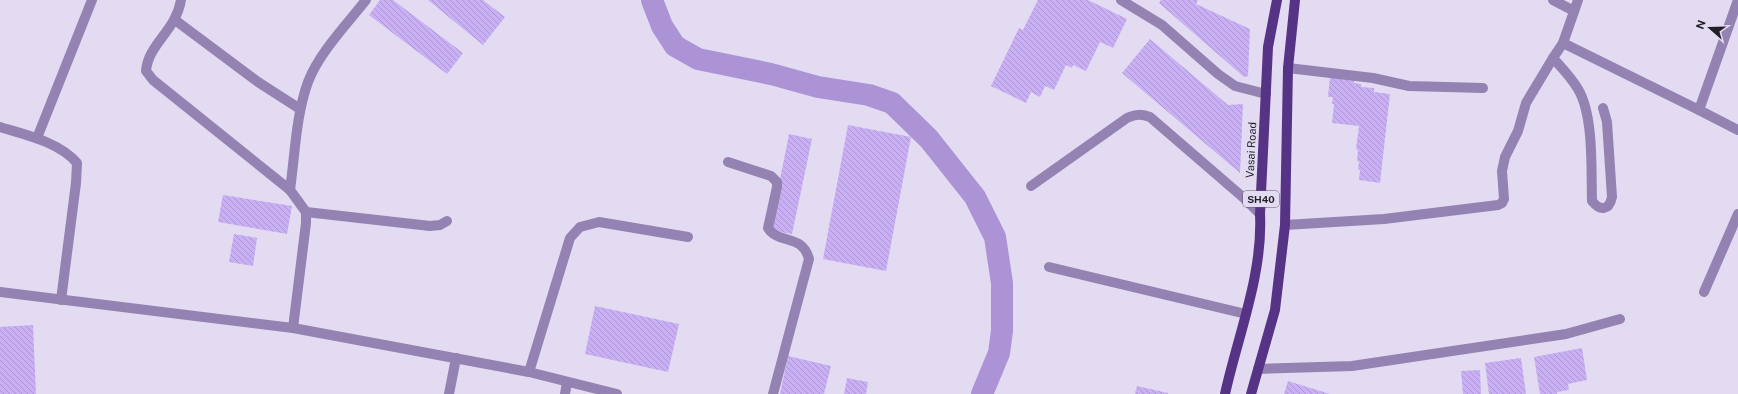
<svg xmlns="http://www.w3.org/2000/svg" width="1738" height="394" viewBox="0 0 1738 394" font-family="'Public Sans',sans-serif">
  <defs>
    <pattern id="building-back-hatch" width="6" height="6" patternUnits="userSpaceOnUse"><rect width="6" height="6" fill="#c9b0f4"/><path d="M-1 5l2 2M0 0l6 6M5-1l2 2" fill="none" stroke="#ac97d1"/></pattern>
  </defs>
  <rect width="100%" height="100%" fill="#e3dbf2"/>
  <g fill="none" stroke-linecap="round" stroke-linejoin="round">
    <!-- river -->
    <path stroke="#ac93d6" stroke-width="22" d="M652,0L662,26L675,46L698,59L771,74L818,87L869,95L892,103L929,139L975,197L995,237L1002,283V331L999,353L982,394"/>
  </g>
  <!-- building -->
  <g fill="url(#building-back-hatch)">
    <path d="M380,0H393L463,53L447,74L369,15Z"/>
    <path d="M428,0H483L505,17L483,45Z"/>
    <path d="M1038,0H1088L1127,19L1113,48L1100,42L1086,71L1073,65L1072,68L1066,65L1054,90L1045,86L1040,97L1031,92L1026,103L991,86L1019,28L1023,30Z"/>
    <path d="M1161,0H1198L1196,4L1250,29L1248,76L1244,77L1159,3Z"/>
    <path d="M1150,39L1228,105L1243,104L1240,173L1122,73Z"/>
    <path d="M1330,77L1354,79V83L1361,84V87L1374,88V92L1390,94L1380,183L1359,180L1360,170H1358L1359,161H1357L1358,150L1356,149L1359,126L1332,123L1334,104H1332L1333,97H1328Z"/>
    <path d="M848,125L911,137L886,271L823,259Z"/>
    <path d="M789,134L812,139L792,234L770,230Z"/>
    <path d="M223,195L292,206L287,234L218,222Z"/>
    <path d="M234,234L257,238L253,266L229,262Z"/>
    <path d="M595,306L679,324L668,372L585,354Z"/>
    <path d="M33,325L36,394H0V327Z"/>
    <path d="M1582,348L1587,380L1568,384L1569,390L1557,392V394H1540L1534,357Z"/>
    <path d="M788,356L831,366L824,394H780Z"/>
    <path d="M1521,358L1526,394H1489L1485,363Z"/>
    <path d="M1480,370L1481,394H1463L1461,371Z"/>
    <path d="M847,378L868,382L866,394H844Z"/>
    <path d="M1288,381L1330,394H1284Z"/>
    <path d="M1137,386L1168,393V394H1135Z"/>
  </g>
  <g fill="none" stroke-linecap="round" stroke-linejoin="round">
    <!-- minor -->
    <g stroke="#9483b2" stroke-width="10">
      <path d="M181,0C176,31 148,44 146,71L153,80L290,190L306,212V223L293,328"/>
      <path d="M1121,0L1162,25L1218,74L1235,86L1266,94"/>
      <path d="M1553,0L1574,11"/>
      <path d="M1578,0L1563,43L1553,58C1562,68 1571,77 1578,89C1594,116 1591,169 1592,201C1600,211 1609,211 1612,197L1607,122L1603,108"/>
      <path d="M1738,0L1699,110L1738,130"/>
      <path d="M175,20L258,82L300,109"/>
      <path d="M1563,43L1699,110"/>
      <path d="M1288,68L1373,78L1409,86L1483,88"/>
      <path d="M0,127C26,135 59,142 77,163L76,183L61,300"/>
      <path d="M37,138L92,0"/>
      <path d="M728,162L771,176L777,182V187L768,228C779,245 802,233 809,259L773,394"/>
      <path d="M1031,186L1127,118C1136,114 1141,114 1150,117L1245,199L1260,214"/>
      <path d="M290,190C295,154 296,115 308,82C319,53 347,24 366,0"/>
      <path d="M306,212L430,226L440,225L447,221"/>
      <path d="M1285,225L1384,219L1498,205L1502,203L1504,199L1502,171L1505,157L1518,131L1526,103L1553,58"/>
      <path d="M1049,267L1246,314"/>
      <path d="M0,292L293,328L529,372L617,394"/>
      <path d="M1704,292L1738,214"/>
      <path d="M1258,369L1352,366L1566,334L1620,319"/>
      <path d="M529,372L570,238L580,227L599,222L688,237"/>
      <path d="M449,394L456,358"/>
      <path d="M565,394L567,382"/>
    </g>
    <!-- major -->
    <g stroke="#573386" stroke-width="10">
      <path d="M1225,394C1238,335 1263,275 1260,214L1268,47L1277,0"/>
      <path d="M1251,394L1275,310L1285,225L1288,68L1295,0"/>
    </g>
  </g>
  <g text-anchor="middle" stroke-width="3.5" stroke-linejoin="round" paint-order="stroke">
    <!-- shield labels -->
    <rect fill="#e3dbf2" stroke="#5b5763" stroke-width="1" x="1243" y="191" width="36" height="16" rx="3"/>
    <g font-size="10" font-weight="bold" fill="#211e26">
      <text x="1261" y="203">SH40</text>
    </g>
    <!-- street labels -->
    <g font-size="11" fill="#211e26" stroke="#e3dbf2">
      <text transform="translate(1251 150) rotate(-87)" y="4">Vasai Road</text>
    </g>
  </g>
  <!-- north arrow -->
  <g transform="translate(1710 28) rotate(290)" stroke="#e3dbf2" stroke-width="3" paint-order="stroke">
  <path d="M0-3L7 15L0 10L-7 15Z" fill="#211e26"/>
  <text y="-6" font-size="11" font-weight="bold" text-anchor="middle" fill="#211e26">N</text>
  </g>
</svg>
